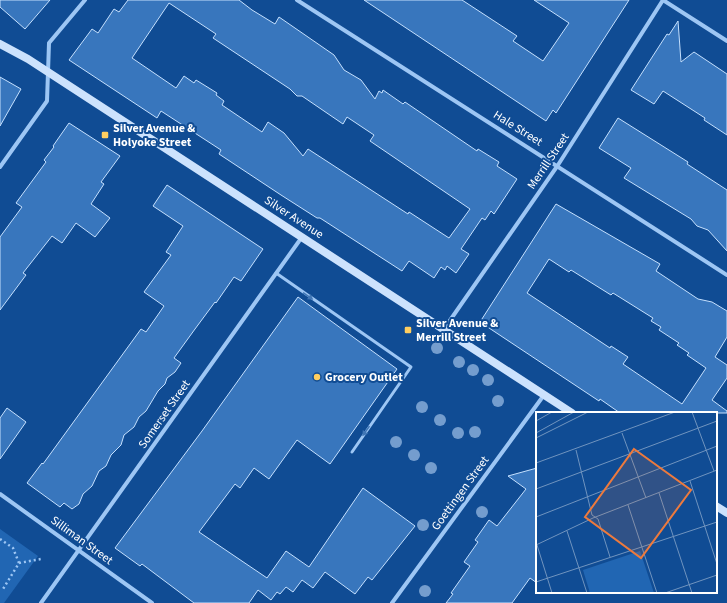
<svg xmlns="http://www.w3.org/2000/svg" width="727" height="603" viewBox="0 0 727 603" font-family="'Source Sans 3',sans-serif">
  <rect width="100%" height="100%" fill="#104c94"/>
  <!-- green -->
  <path fill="#2166b3" d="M0,529L38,556L4,603H0Z"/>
  <!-- building -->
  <g fill="#3876bd" stroke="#c5e0fe" fill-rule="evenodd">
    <path d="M0,0H50L25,29L0,7Z"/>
    <path d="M128,0H239L252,10L275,24L279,17L334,55L344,70L361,80L375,99L379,91L382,93L383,90L403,104L405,102L477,151L478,149L499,162L497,166L517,179L494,214L491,211L485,220L482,218L461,249L469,254L456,273L447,266L445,270L441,267L434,278L409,261L402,271L320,218H317L281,195L219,154L221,150L161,111L157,118L69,60L92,29L98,33L114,9L119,12ZM169,3L216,34L213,38L290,89L297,96H302L343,124L347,117L374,135L370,141L470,209L449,238L409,212L408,214L308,149L303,156L284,133L268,122L262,132L222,105L224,101L216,95L217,93L196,80L194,83L184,76L176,88L132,58Z"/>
    <path d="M364,0H462L517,36L513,41L543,61L569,23L534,0H629L556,113L553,110L546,121Z"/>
    <path d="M678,21L681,62L694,52L727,74V135L704,120L705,118L663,91L654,104L631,90L667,34L669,35Z"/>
    <path d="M0,77L21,89L0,126Z"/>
    <path d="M618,118L688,162L687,164L727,190V251L708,230L697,226L691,219L624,178L631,168L599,148Z"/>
    <path d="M69,123L120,156L101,182L104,184L91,204L110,218L95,237L76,223L62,243L52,236L23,273L26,275L0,310V237L22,207L16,203L46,162L44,160L54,147L53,146Z"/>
    <path d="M167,185L263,249L241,281L234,277L216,303L215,302L195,329L174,358L181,363L175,372L167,378L165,384L158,391L146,411L139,417L134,427L124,435L121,445L111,455L106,466L99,471L92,486L83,494L79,504L72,509L64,503L60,507L27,483L42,463L43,464L141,329L146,332L164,306L144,292L171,255L166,252L183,226L153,206Z"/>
    <path d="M556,204L660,264L656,271L698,299L712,302L727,311V337L715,357L727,365V378L712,400L727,411V413H620L600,399L599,401L480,322ZM549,259L569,272L571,270L611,295L613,293L653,318L651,321L661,327L659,330L679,343L677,345L689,353L687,355L706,368L682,404L623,364L628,357L611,346L610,348L527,293Z"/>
    <path d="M298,297L397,369L330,464L297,440L269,479L254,468L240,488L235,484L199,532L267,578L286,551L309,567L363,488L415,526L372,580L368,577L355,594L325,572L313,588L302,580L293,592L286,587L280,594L277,592L271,600L258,590L249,603H194L142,564L140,566L115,548L202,431Z"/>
    <path d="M7,408L26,422L0,459V418Z"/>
    <path d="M537,468V583L530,578L512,603H446L453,594L451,593L470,566L464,562L478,542L475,540L489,520L497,526L526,489L508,476Z"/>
  </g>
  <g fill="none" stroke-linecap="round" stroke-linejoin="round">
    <!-- path -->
    <g stroke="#9dc6f4" stroke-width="2.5" stroke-dasharray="2 3" stroke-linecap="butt">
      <path d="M0,539L13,548L19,563L3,589"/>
      <path d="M19,563L41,559"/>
    </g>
    <!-- lane -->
    <path stroke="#9dc6f4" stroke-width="3" d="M276,273L411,367L352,452"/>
    <!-- street -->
    <g stroke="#9dc6f4" stroke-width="4">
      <path d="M297,0L727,275"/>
      <path d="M663,0L727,41"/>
      <path d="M0,167L47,101L49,43L85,0"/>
      <path d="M444,329L558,165L663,0"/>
      <path d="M0,494L152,603"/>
      <path d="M41,603L302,237"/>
      <path d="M392,603L544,395"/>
    </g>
    <!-- secondary -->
    <g stroke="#cce2fd" stroke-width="8">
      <path d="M0,44L28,59L572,413"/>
      <path d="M716,506L727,513"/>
    </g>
  </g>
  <!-- trees -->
  <g fill="#749dce">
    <circle cx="437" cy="348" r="6"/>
    <circle cx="459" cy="362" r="6"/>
    <circle cx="473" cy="370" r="6"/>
    <circle cx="488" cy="380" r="6"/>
    <circle cx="498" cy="401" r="6"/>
    <circle cx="422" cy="407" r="6"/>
    <circle cx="440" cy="420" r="6"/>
    <circle cx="475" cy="432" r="6"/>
    <circle cx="458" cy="433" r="6"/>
    <circle cx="396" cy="442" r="6"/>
    <circle cx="414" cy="455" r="6"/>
    <circle cx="431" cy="468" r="6"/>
    <circle cx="482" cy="512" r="6"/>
    <circle cx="423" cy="525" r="6"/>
    <circle cx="425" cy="591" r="6"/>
  </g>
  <!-- one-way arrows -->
  <defs><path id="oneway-solid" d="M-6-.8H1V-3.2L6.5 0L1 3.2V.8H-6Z"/></defs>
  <g fill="#4177b6">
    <use href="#oneway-solid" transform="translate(308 296) rotate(35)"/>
    <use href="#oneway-solid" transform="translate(366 431) rotate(125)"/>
  </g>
  <!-- markers -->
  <g fill="#ffce60" stroke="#104c94" stroke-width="1.5">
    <rect x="101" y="131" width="8" height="8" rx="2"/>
    <rect x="404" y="326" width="8" height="8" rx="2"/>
    <circle cx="317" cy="377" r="4"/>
  </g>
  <g text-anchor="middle" stroke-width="4" stroke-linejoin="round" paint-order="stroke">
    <!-- poi labels -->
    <g font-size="12" font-weight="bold" fill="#fff" stroke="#104c94" text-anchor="start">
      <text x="113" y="132">Silver Avenue &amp;<tspan x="113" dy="14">Holyoke Street</tspan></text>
      <text x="416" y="327">Silver Avenue &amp;<tspan x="416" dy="14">Merrill Street</tspan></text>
      <text x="325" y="381">Grocery Outlet</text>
    </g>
    <!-- street labels -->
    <g font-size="12" fill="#fff" stroke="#104c94">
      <text transform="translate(518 128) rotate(32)" y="4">Hale Street</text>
      <text transform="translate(548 161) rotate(-56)" y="4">Merrill Street</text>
      <text transform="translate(294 217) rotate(33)" y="4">Silver Avenue</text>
      <text transform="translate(164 414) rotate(-55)" y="4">Somerset Street</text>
      <text transform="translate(460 493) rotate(-54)" y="4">Goettingen Street</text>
      <text transform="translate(82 540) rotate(36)" y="4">Silliman Street</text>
    </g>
  </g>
  <!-- overview -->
  <g transform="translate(536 412)">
    <rect width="181" height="181" fill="#104c94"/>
    <path d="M104,139L118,181H54L47,158Z" fill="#2166b3"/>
    <path fill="none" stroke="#7094bf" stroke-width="1" d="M156,0L178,59M0,9L16,0M0,21L38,0M86,21L110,86M0,26L52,0M40,38L56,103L62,107L74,145M0,51L139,0M154,69L181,152M0,77L181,9M123,81L156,181M92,93L121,181M0,105L181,34M31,119L51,181M0,133L57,106L181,58M1,133L16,181M0,170L181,110M129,181L181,163"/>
    <path fill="#ed7a3d" fill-opacity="0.15" stroke="#ed7a3d" stroke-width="2" d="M98,37L155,78L105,146L49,105Z"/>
    <rect width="181" height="181" fill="none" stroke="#fff" stroke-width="2"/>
  </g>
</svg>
